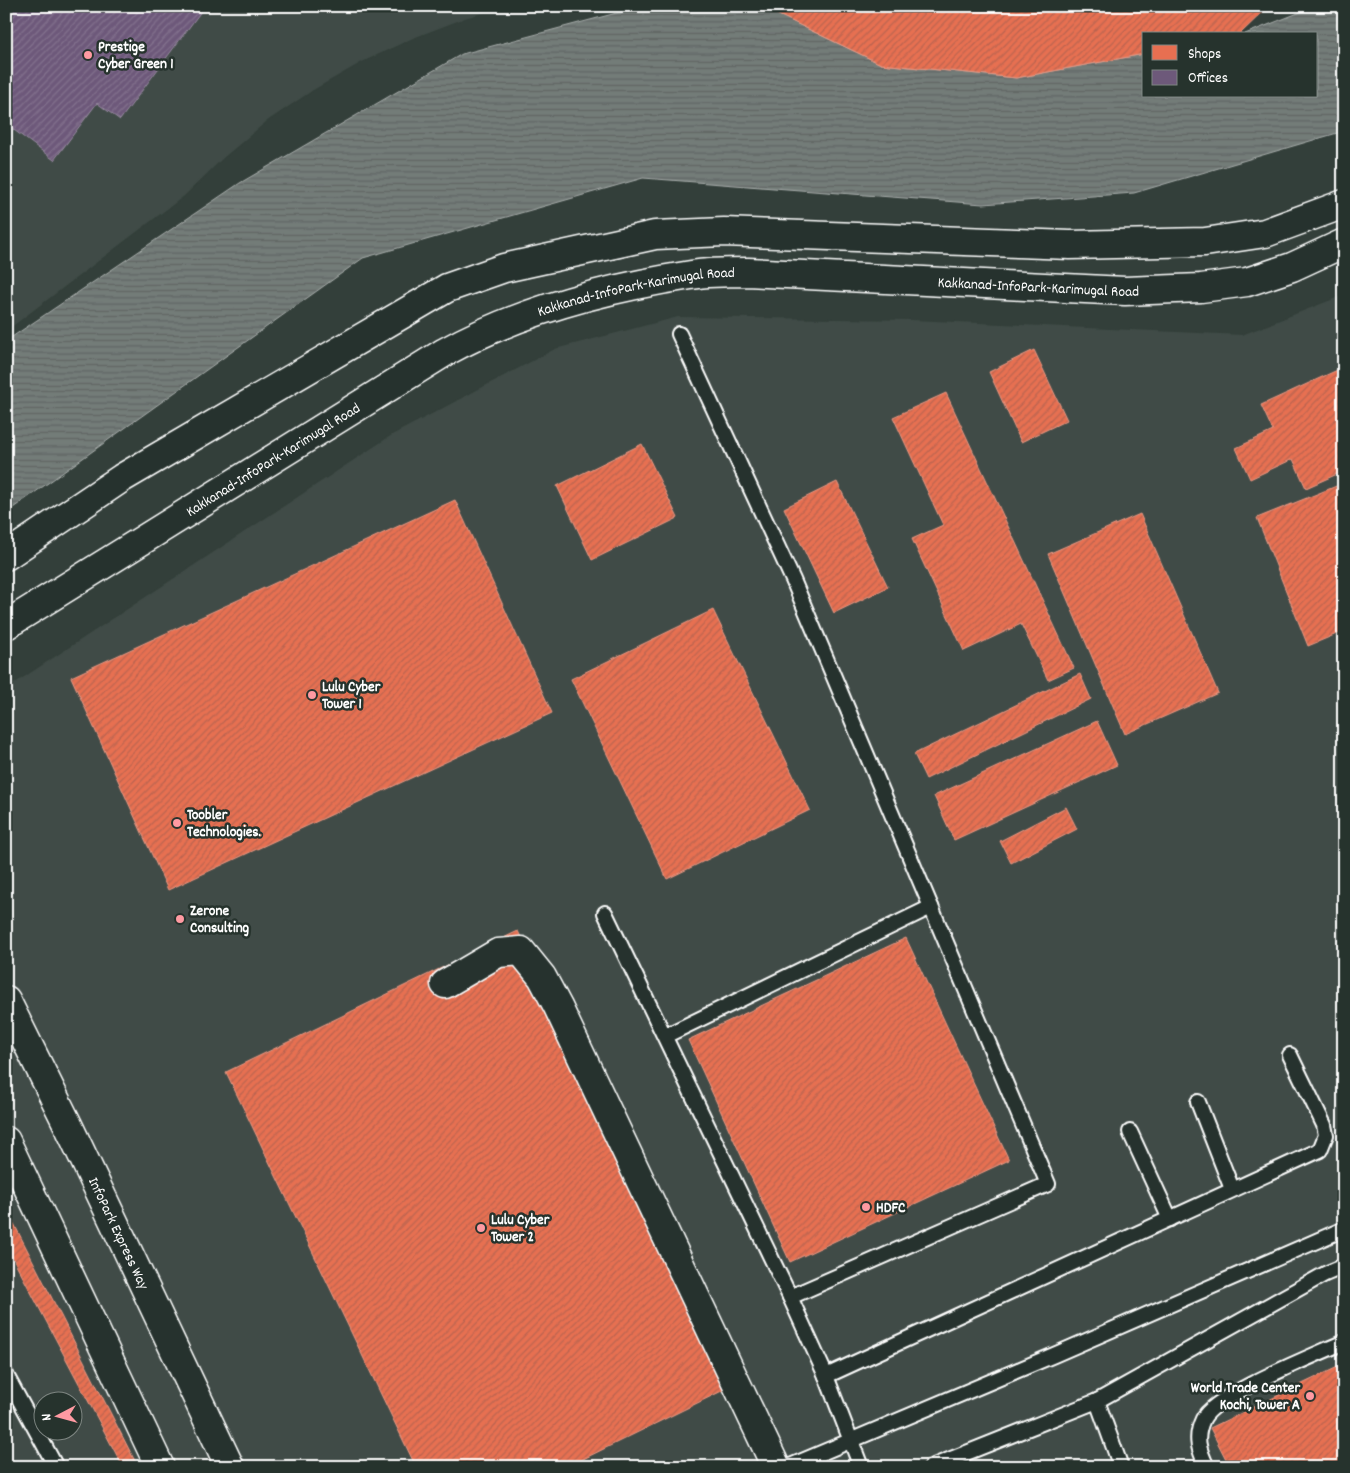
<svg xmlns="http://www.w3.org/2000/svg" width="1350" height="1473" viewBox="0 0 1350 1473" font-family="Dekko,sans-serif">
  <defs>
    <pattern id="water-rules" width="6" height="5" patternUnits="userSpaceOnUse" patternTransform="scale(1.25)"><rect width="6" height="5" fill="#737b78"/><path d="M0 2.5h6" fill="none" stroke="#606462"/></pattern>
    <pattern id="shops-hatch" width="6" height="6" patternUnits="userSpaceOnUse" patternTransform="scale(1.25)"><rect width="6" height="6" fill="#e76f51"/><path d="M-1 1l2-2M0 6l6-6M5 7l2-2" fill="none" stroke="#b86450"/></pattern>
    <pattern id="offices-hatch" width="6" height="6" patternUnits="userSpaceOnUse" patternTransform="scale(1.25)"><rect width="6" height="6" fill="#6d597a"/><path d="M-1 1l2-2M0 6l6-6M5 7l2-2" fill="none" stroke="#83728e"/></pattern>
  </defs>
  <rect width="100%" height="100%" fill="#333f3a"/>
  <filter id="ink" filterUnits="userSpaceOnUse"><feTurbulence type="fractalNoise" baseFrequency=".02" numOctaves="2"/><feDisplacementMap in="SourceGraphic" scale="10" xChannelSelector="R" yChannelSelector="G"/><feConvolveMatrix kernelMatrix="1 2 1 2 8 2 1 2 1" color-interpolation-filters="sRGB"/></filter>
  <g filter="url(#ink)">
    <!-- built -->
    <g fill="#404c47" fill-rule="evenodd">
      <path d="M6,6H506L465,18L413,38L362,62L313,90L267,121L224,157L184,196L6,331Z"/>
      <path d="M1344,295V1467H6V689L392,435L555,349L678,317L911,320L1242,335ZM42,1400H72V1430H42Z"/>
    </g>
    <!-- water -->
    <path fill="url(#water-rules)" stroke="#abb0ae" d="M643,6H760L881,64L1016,78L1144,54V96H1316V34H1245L1316,6H1344V131L1134,193L983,204L643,178L363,258L6,513V341L240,183L462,54Z"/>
    <!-- shops -->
    <g fill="url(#shops-hatch)" stroke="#ee9a85">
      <path d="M760,6H1269L1240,34H1144V54L1016,78L881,64Z"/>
      <path d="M1034,350L1067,420L1021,442L989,372Z"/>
      <path d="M1344,367V471L1306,488L1293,459L1250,479L1236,448L1273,431L1261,405Z"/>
      <path d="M946,393L1074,668L1048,680L1021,624L964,651L912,539L943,525L893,417Z"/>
      <path d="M642,444L678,518L592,560L557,486Z"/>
      <path d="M837,482L888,587L834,613L784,508Z"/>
      <path d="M1344,483V631L1308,646L1257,518Z"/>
      <path d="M455,500L552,713L168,890L71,677Z"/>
      <path d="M1140,514L1218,693L1125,734L1048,554Z"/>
      <path d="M713,610L810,810L667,879L571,679Z"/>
      <path d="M1080,674L1091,699L926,779L914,754Z"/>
      <path d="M1097,721L1117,765L954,840L934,796Z"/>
      <path d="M1066,807L1077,829L1011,863L1000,841Z"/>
      <path d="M518,931L736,1384L567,1467H416L226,1072Z"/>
      <path d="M906,938L1009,1160L790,1262L688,1040Z"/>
      <path d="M6,1208L138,1467H123L6,1245Z"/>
      <path d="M1344,1364V1467H1230L1210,1428Z"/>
    </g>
    <!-- offices -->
    <path fill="url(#offices-hatch)" stroke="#998ba2" d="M6,6H205L120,120L97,103L54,160L6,124Z"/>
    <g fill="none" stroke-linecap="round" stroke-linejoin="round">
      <defs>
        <g id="lane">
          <path d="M679,334L793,580L1048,1184L790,1297L826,1376L861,1467"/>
          <path d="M605,913L790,1297"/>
          <path d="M665,1036L931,907"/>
          <path d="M1198,1102L1232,1189"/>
          <path d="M1130,1132L1170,1219"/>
          <path d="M6,1375L56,1467"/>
          <path d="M826,1376L1320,1150L1326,1135L1324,1125L1290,1055"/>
          <path d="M1097,1401L1121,1467"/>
          <path d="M788,1467L1054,1355L1344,1229"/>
          <path d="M931,1467L1097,1401L1325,1274L1344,1266"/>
          <path d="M1207,1467C1199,1450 1194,1438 1203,1419C1214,1395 1316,1355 1344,1342"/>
        </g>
        <g id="street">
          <path d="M445,984L498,953L521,951L542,977L558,1007L776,1467"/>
          <path id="s1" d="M6,1000L68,1125L230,1467"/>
          <path d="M6,1141L160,1467"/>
        </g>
        <g id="secondary">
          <path d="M6,556L122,478L447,288L504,268L655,235L724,232L1070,245L1205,242L1265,233L1344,204"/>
          <path id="s2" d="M6,625L445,352C519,311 607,288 691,275C709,272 729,272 748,272L1125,291L1201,288L1247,282L1292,267L1344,243"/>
        </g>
      </defs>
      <!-- lane casing -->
      <use href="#lane" stroke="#fff" stroke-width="18"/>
      <!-- street casing -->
      <use href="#street" stroke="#fff" stroke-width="31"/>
      <!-- secondary casing -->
      <use href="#secondary" stroke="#fff" stroke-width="31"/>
      <!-- lane -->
      <use href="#lane" stroke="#26332d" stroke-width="14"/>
      <!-- street -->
      <use href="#street" stroke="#26332d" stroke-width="28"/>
      <!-- secondary -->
      <use href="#secondary" stroke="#26332d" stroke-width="28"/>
    </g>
  </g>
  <!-- markers -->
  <g fill="#ff9aa2" stroke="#26332d" stroke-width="2">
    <circle cx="88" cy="55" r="5"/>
    <circle cx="312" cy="695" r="5"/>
    <circle cx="177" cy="823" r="5"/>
    <circle cx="180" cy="919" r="5"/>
    <circle cx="866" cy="1207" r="5"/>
    <circle cx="481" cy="1228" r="5"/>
    <circle cx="1310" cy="1396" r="5"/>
  </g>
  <g text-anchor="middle" stroke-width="5" stroke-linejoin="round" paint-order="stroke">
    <!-- poi labels -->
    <g font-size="15" font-weight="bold" fill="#fff" stroke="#26332d" text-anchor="start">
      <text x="98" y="51">Prestige<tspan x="98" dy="17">Cyber Green 1</tspan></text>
      <text x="322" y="691">Lulu Cyber<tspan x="322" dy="17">Tower 1</tspan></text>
      <text x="187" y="819">Toobler<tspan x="187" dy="17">Technologies.</tspan></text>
      <text x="190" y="915">Zerone<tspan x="190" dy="17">Consulting</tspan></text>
      <text x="876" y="1212">HDFC</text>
      <text x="491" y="1224">Lulu Cyber<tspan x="491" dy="17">Tower 2</tspan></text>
      <text x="1300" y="1392" text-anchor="end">World Trade Center<tspan x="1300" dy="17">Kochi, Tower A</tspan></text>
    </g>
    <!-- street labels -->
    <g font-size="15" fill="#fff" stroke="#26332d">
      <text dy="5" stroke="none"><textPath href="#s2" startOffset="1124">Kakkanad-InfoPark-Karimugal Road</textPath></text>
      <text dy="5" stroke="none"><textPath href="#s2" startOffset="719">Kakkanad-InfoPark-Karimugal Road</textPath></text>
      <text dy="5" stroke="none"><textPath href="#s2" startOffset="314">Kakkanad-InfoPark-Karimugal Road</textPath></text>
      <text dy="5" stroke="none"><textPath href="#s1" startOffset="259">InfoPark Express Way</textPath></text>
    </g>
  </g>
  <!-- margin -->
  <rect width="1350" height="1473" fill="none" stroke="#26332d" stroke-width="25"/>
  <rect x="12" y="12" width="1325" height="1448" fill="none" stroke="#fff" stroke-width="2" filter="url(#ink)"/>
  <!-- legend -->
  <rect x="1142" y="32" width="175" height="65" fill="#26332d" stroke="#7d8581"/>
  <rect x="1152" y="45" width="25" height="15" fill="#e76f51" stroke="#7d8581"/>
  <text x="1188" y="58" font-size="15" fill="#ffffff">Shops</text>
  <rect x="1152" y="70" width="25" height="15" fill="#6d597a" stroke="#7d8581"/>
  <text x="1188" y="82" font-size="15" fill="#ffffff">Offices</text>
  <!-- north arrow -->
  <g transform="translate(58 1416) rotate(264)"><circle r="24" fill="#26332d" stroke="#7d8581"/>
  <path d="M0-4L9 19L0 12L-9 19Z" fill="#ff9aa2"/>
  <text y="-8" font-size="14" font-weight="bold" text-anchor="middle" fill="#ffffff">N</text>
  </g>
</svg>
